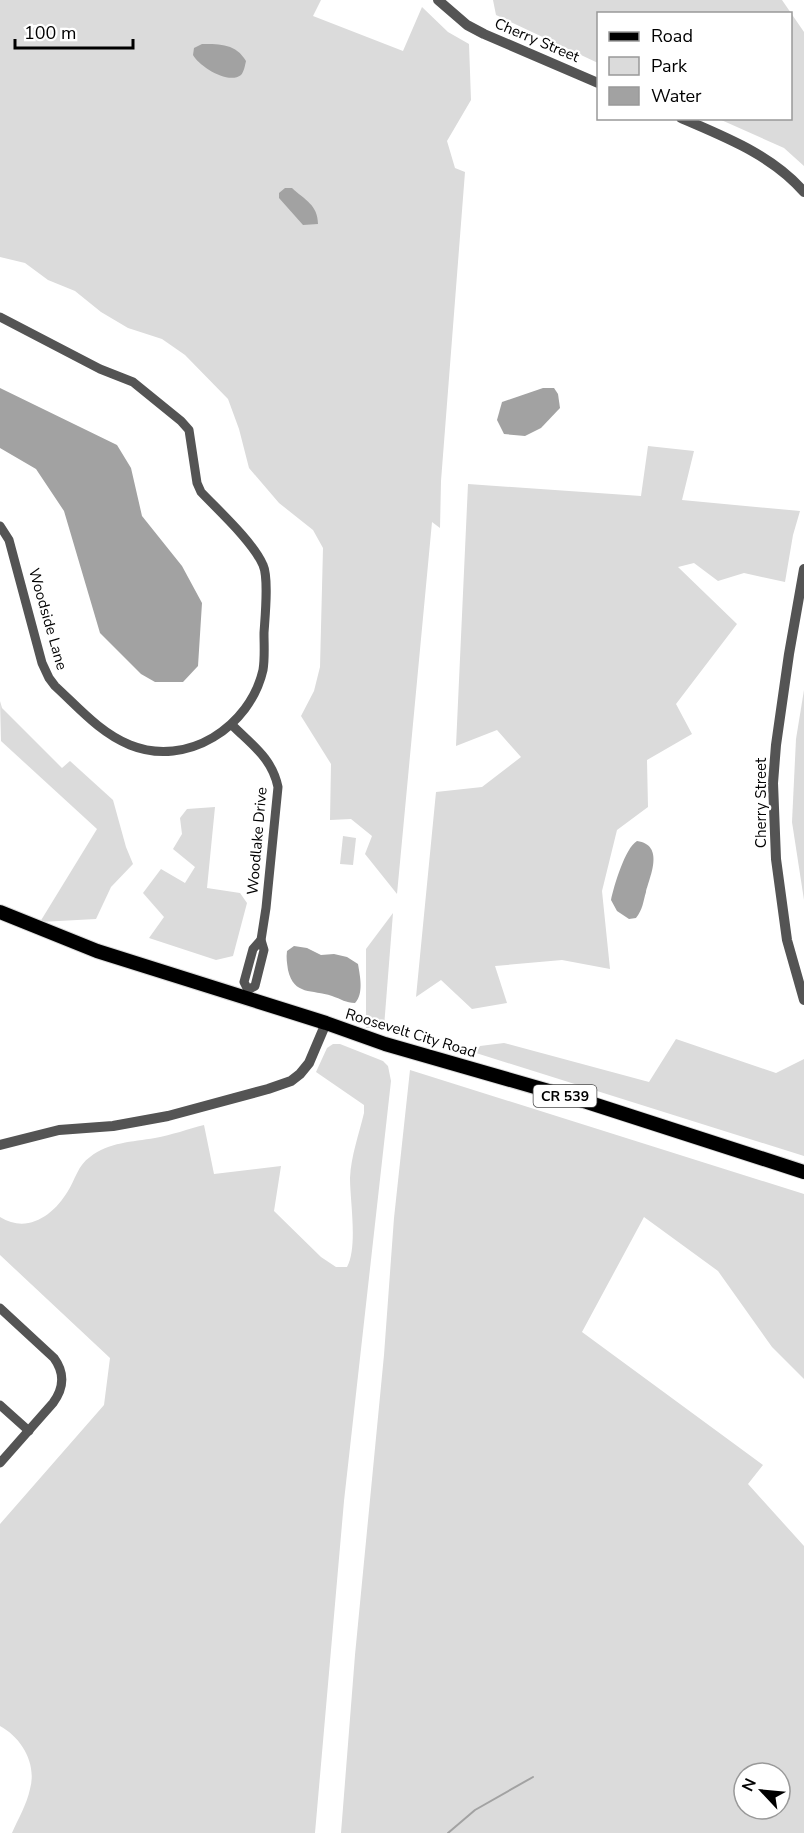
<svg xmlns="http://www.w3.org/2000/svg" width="804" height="1833" viewBox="0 0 804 1833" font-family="'Nunito Sans',sans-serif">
  <rect width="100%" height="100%" fill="#fff"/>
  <!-- green -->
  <g fill="#dbdbdb" fill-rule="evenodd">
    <path d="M0,0H321L313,16L403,51L422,7L448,32L469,44L471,100L447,141L455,168L465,172L441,481L440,528L432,522L397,894L365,854L372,836L351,819L330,820L331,764L301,716L314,691L320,667L323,548L313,530L279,503L249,468L239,429L228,399L185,355L162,339L128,328L101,312L75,291L48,280L25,263L0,257Z"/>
    <path d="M493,0H782L804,32V166L784,148L719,119L790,118V14H598V63L496,15Z"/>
    <path d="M648,446L694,451L682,500L800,511L793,535L785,582L744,573L718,581L694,563L678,567L737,624L676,704L692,734L647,760L648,807L617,830L602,891L610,969L562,960L495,966L507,1003L472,1009L441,980L416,997L436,792L482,787L521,757L497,730L456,746L468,484L641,496Z"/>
    <path d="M804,690V900L792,822L796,739Z"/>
    <path d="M0,701L2,708L62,768L70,761L113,800L126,847L133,864L111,887L96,919L40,922L97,829L1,741Z"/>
    <path d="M215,807L207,888L240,893L247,903L233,956L216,960L149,938L164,917L143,893L161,869L185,883L195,867L173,849L182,834L180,818L187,809Z"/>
    <path d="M343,836L356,838L353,865L340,864Z"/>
    <path d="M393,913L384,1027L366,1028V949Z"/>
    <path d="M676,1039L776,1073L804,1059V1156L476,1053L480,1046L504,1043L649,1082Z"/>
    <path d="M333,1044H340L383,1061L388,1066L391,1081L344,1501L315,1833H12C18,1819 27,1804 30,1789C37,1764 22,1738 0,1726V1524L104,1405L110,1358L0,1255V1217C27,1234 53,1216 68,1191C75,1180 78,1165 90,1157C109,1142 132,1142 155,1138C172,1135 188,1129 204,1125L214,1174L281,1166L274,1211L321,1257L336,1267H347C358,1247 350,1201 350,1178C351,1156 359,1134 364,1113V1105L316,1072L327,1048Z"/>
    <path d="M410,1070L804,1194V1379L772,1347L718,1271L644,1217L582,1332L763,1465L748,1484L804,1546V1833H341L355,1655L384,1355L394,1218ZM744,1773H780V1809H744Z"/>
  </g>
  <!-- water -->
  <g fill="#a2a2a2">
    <path d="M202,44C221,44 236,44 246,61C245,65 244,72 241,75C228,85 199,66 193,55L194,48Z"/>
    <path d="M285,188H292C305,200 318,205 318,224L303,225L279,198V193Z"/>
    <path d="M0,388L117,445L131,468L142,516L182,566L202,603L198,666L183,682H155L141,674L100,633L64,511L36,469L0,448Z"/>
    <path d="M543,388H554L558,394L560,408L541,428L525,436L504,434L497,420L502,402Z"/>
    <path d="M637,841C665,845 650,876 646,892C643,902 643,909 636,918L629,919L617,911L611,900C614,886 625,848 637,841Z"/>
    <path d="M294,946L307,948L321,955L334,954L347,957L358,964C360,976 364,994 355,1003C346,1003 341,999 332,996C312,989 294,996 288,970C287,963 286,958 287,951Z"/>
  </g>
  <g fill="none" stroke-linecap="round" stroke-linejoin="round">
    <!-- stream -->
    <path stroke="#a2a2a2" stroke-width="2" d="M448,1833L475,1810L533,1777"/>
    <defs>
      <path id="primary" d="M0,912L97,951L326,1023L385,1044L587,1102L804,1172"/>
    </defs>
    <!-- primary casing -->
    <use href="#primary" stroke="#dbdbdb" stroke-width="16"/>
    <!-- minor -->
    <g stroke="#545454" stroke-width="9">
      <path d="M0,317L100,369L133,382L181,421L189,430L197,483L201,492C219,511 253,542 263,565C269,578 265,617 264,633C264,645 265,658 263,670C250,727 187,768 130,745C100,733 78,707 55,686L49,678L42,663L9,540L0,526"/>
      <path d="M232,725C252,745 272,758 278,787L266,908L261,940L264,950L255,986L248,990L246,998"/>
      <path d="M248,990L244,982L253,949L261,940"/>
      <path d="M0,1308L54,1358C65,1373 64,1388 53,1403L0,1463"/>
      <path d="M0,1405L29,1431"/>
    </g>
    <!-- tertiary -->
    <g stroke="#545454" stroke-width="10">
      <path d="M438,0L467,25L484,34L598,83"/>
      <path d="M681,118C725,137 772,155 804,192"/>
      <path d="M804,569L789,654L776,745L773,783L776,859L787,940L804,1000"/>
      <path d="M0,1145L59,1130L113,1126L168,1116L268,1089L291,1081L300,1074L309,1063L326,1023"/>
    </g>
    <!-- primary -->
    <use href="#primary" stroke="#000" stroke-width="14"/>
  </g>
  <g text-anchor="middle" stroke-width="4.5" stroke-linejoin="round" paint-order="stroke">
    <!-- shield labels -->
    <rect fill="#fff" stroke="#4c4c4c" stroke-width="1.5" x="533.5" y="1085" width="63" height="22" rx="4.5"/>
    <g font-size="14" font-weight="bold" fill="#000">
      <text x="565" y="1101">CR 539</text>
    </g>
    <!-- street labels -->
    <g font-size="15" fill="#000" stroke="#fff">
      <text transform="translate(537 40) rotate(23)" y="5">Cherry Street</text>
      <text transform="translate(48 619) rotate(74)" y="5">Woodside Lane</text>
      <text transform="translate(761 803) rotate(-90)" y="5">Cherry Street</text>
      <text transform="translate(257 841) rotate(-85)" y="5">Woodlake Drive</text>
      <text transform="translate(411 1033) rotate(17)" y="5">Roosevelt City Road</text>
    </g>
  </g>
  <!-- legend -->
  <rect x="597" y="12" width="195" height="108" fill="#ffffff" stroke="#999999" stroke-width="1.5"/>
  <rect x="609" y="32" width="30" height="9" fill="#000000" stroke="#999999" stroke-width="1.5"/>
  <text x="651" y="42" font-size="18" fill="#000000">Road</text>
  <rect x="609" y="57" width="30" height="18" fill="#dbdbdb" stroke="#999999" stroke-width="1.5"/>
  <text x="651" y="72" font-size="18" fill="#000000">Park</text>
  <rect x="609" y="87" width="30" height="18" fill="#a2a2a2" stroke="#999999" stroke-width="1.5"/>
  <text x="651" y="102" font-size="18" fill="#000000">Water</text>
  <!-- north arrow -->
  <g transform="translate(762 1791) rotate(296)"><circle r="28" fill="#ffffff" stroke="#999999" stroke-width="1.5"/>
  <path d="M0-4.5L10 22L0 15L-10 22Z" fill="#000000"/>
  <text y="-9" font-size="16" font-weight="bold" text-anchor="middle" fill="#000000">N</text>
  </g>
  <!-- scale -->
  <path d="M15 39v9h118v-9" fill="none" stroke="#000000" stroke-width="3"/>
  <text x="24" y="39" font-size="18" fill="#000000" stroke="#ffffff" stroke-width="4.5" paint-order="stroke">100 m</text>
</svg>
